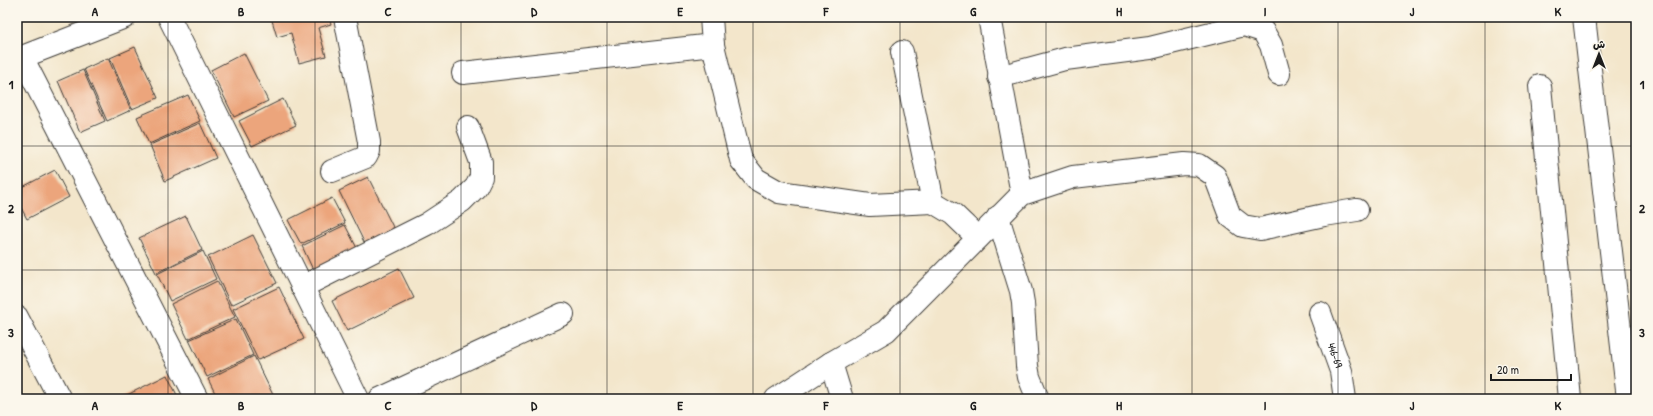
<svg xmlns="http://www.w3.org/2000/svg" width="1653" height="416" viewBox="0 0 1653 416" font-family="'Patrick Hand','Playpen Sans Arabic',sans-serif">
  <rect width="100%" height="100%" fill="#fbf7ec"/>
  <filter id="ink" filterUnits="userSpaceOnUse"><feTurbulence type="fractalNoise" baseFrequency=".025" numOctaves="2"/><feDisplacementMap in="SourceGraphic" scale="8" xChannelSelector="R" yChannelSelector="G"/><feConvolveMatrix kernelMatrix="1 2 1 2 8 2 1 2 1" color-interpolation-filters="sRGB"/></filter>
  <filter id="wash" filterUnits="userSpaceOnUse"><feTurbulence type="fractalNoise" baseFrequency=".012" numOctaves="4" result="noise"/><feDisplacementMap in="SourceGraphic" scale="16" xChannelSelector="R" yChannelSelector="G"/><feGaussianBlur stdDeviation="0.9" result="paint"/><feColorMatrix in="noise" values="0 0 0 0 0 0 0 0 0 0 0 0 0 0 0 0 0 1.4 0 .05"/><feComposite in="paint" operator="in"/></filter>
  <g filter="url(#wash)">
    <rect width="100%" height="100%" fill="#f3e6cb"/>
    <g id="blocks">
      <!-- building -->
      <g fill="#eca57c">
        <path d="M271,17H329L331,24L318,28L326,56L299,63L291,33L277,37Z"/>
        <path d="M135,47L158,98L132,109L110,58Z"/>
        <path d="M244,53L268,101L234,117L211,70Z"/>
        <path d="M108,58L131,110L107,121L84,69Z"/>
        <path d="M83,70L105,121L80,132L58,81Z"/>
        <path d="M188,95L200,121L149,144L137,117Z"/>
        <path d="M283,99L296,125L252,146L239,121Z"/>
        <path d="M200,123L216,158L165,181L150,145Z"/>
        <path d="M55,170L69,197L27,219L17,200V190Z"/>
        <path d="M368,177L394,229L365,244L339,191Z"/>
        <path d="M332,198L345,223L301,244L288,220Z"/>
        <path d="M186,216L202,250L156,273L139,238Z"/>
        <path d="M345,225L358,250L314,272L302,246Z"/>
        <path d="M253,235L277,283L231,305L208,257Z"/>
        <path d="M203,251L216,279L170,301L157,274Z"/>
        <path d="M399,268L414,298L347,331L332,301Z"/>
        <path d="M217,281L235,317L188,339L171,304Z"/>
        <path d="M279,287L304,339L258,360L233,309Z"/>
        <path d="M236,319L253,355L207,377L189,340Z"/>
        <path d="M254,356L274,397L270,399H218L208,379Z"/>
        <path d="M167,375L179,399H119Z"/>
        <path d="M17,383L22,394L17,396Z"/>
      </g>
    </g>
  </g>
  <g filter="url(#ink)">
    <use href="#blocks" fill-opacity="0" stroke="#3c3a36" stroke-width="1"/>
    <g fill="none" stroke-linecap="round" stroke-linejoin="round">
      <defs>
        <g id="street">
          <path d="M169,17L358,399"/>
          <path d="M711,17L713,45L741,160L756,179L779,192L870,205L933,202L902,52"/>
          <path d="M989,17L1022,194"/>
          <path d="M1584,17L1628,399"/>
          <path d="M22,57L197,399"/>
          <path d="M17,59L125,17"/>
          <path d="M463,73L713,45"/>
          <path d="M999,77L1065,59L1150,48L1244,25L1263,31L1271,45L1279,74"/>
          <path d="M1540,86L1570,399"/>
          <path d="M332,171L366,157L369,151V142L345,17"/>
          <path d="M933,202L953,214L978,238"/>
          <path d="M998,217L1021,291L1023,303L1027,366L1029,377L1038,399"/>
          <path d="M302,287L427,224L462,201L476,187L481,177V162L468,127"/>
          <path id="s1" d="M1320,313L1341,371L1345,399"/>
          <path d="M17,317L60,399"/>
          <path d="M831,363L842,399"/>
          <path d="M380,399L563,314"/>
          <path d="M776,399L831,363L886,331L1022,194L1073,177L1184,164L1199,165L1215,176L1230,216L1243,226L1260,229L1324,215L1357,210"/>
        </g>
      </defs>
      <!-- street casing -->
      <use href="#street" stroke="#3c3a36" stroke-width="24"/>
      <!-- street -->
      <use href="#street" stroke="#fff" stroke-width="22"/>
    </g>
  </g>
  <!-- grid -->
  <path fill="none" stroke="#1c1c1c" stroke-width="1" stroke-opacity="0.55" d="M168,17V399M315,17V399M461,17V399M607,17V399M753,17V399M900,17V399M1046,17V399M1192,17V399M1338,17V399M1485,17V399M17,146H1636M17,270H1636"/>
  <g text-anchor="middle" stroke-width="3" stroke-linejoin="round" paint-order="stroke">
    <!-- street labels -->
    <g font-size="11" fill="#1c1c1c" stroke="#fbf7ec">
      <text dy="4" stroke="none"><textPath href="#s1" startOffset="45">446-69</textPath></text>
    </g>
  </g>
  <!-- margin -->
  <rect width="1653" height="416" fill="none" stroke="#fbf7ec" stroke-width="44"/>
  <!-- north arrow -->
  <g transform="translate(1599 54)" stroke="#fbf7ec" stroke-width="3" paint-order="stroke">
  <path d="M0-3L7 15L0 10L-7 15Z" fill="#1c1c1c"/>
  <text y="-6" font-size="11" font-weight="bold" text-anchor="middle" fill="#1c1c1c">ش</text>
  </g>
  <!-- scale -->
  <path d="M1491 374v6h80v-6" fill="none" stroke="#1c1c1c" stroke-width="2"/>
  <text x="1497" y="374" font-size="12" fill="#1c1c1c" stroke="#fbf7ec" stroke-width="3" paint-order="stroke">20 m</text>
  <rect x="22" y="22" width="1609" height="372" fill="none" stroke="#1c1c1c" stroke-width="1.5"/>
  <g font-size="13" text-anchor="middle" font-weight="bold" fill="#1c1c1c">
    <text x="95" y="16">A</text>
    <text x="241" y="16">B</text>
    <text x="388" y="16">C</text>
    <text x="534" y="16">D</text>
    <text x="680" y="16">E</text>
    <text x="826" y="16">F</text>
    <text x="973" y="16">G</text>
    <text x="1119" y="16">H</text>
    <text x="1265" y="16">I</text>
    <text x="1412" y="16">J</text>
    <text x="1558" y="16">K</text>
    <text x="11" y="89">1</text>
    <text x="1642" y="89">1</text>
    <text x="11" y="213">2</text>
    <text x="1642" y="213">2</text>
    <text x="11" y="337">3</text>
    <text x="1642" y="337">3</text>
    <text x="95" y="410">A</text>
    <text x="241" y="410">B</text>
    <text x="388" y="410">C</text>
    <text x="534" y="410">D</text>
    <text x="680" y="410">E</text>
    <text x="826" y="410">F</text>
    <text x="973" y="410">G</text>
    <text x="1119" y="410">H</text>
    <text x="1265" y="410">I</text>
    <text x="1412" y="410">J</text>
    <text x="1558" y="410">K</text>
  </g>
</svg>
